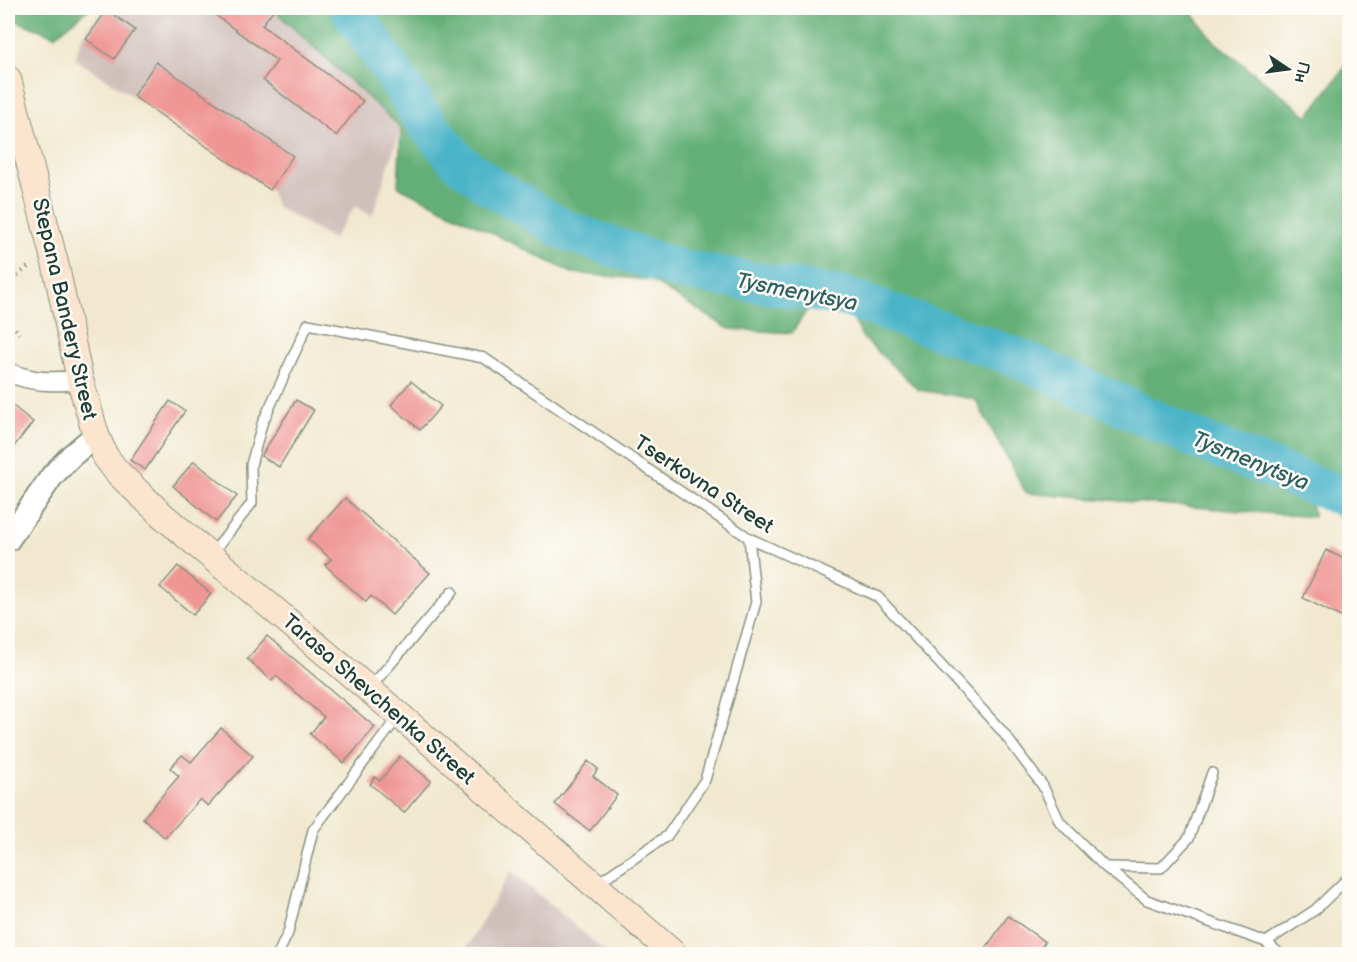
<svg xmlns="http://www.w3.org/2000/svg" width="1357" height="962" viewBox="0 0 1357 962" font-family="'Balsamiq Sans',sans-serif">
  <rect width="100%" height="100%" fill="#fdfcf7"/>
  <filter id="ink" filterUnits="userSpaceOnUse"><feTurbulence type="fractalNoise" baseFrequency=".0167" numOctaves="2"/><feDisplacementMap in="SourceGraphic" scale="12" xChannelSelector="R" yChannelSelector="G"/><feConvolveMatrix kernelMatrix="1 2 1 2 8 2 1 2 1" color-interpolation-filters="sRGB"/></filter>
  <filter id="wash" filterUnits="userSpaceOnUse"><feTurbulence type="fractalNoise" baseFrequency=".008" numOctaves="4" result="noise"/><feDisplacementMap in="SourceGraphic" scale="24" xChannelSelector="R" yChannelSelector="G"/><feGaussianBlur stdDeviation="1.35" result="paint"/><feColorMatrix in="noise" values="0 0 0 0 0 0 0 0 0 0 0 0 0 0 0 0 0 1.4 0 .05"/><feComposite in="paint" operator="in"/></filter>
  <g filter="url(#wash)">
    <rect width="100%" height="100%" fill="#f1e8cf"/>
    <!-- industrial -->
    <g fill="#d0c0bc">
      <path d="M104,8H272L401,128L372,216L355,206L333,239L277,207L270,190L133,96L75,59L81,39Z"/>
      <path d="M511,871L608,954H463Z"/>
    </g>
    <!-- forest -->
    <g fill="#65b078" stroke="#427656" stroke-width="1.5">
      <path d="M12,8H90L55,36L16,21Z"/>
      <path d="M272,8H1188L1215,42L1308,116L1349,62V481L1306,487L1314,517L1026,493L975,399L919,390L863,338L830,274L792,333L729,329L650,280L572,273L398,186L401,128Z"/>
    </g>
    <g fill="none" stroke-linecap="round" stroke-linejoin="round">
      <!-- river -->
      <path stroke="#4ab3c8" stroke-width="40" d="M350,8L428,125L458,161L491,186L565,230L678,269L846,297L1014,356L1206,443L1342,496L1350,501"/>
    </g>
    <g id="blocks">
      <!-- building -->
      <g fill="#ef9694">
        <path d="M206,8L274,9L262,25L363,101L336,136L263,80L277,61Z"/>
        <path d="M107,10L135,30L114,59L86,39Z"/>
        <path d="M156,62L293,156L270,190L133,96Z"/>
        <path d="M411,381L441,406L420,430L391,405Z"/>
        <path d="M296,400L314,410L279,467L261,456Z"/>
        <path d="M170,401L185,411L145,470L130,460Z"/>
        <path d="M8,402L33,422L8,454Z"/>
        <path d="M194,461L237,496L216,522L173,486Z"/>
        <path d="M345,498L430,573L392,615L371,596L366,602L325,565L331,559L308,539Z"/>
        <path d="M1326,550L1350,562V599L1341,617L1303,598Z"/>
        <path d="M178,566L211,594L193,615L160,587Z"/>
        <path d="M267,636L375,727L344,763L310,734L324,717L276,676L272,681L247,659Z"/>
        <path d="M221,728L253,756L208,806L200,799L165,838L143,818L179,776L170,768L182,755L191,762Z"/>
        <path d="M400,756L431,781L404,813L370,784L375,777L380,781Z"/>
        <path d="M588,761L598,769L593,776L617,795L590,831L555,804Z"/>
        <path d="M1008,916L1045,942L1036,954H982Z"/>
      </g>
    </g>
  </g>
  <g filter="url(#ink)">
    <use href="#blocks" fill-opacity="0" stroke="#889282" stroke-width="1.5"/>
    <g fill="none" stroke-linecap="round" stroke-linejoin="round">
      <defs>
        <g id="service">
          <path d="M211,555L252,503L251,465L262,424L308,324L484,358L749,538L878,597L1002,731L1043,786L1060,822L1105,867L1147,900L1266,942L1280,954"/>
          <path d="M370,688L452,592"/>
          <path d="M1106,867L1161,868L1189,838L1212,773"/>
          <path d="M596,884L667,836L705,780L756,602L749,538"/>
          <path d="M1266,942L1315,910L1350,876"/>
          <path d="M278,954L288,933L313,830L398,717"/>
        </g>
        <path id="minor" d="M8,372C33,383 52,382 80,380"/>
        <path id="tertiary" d="M8,540L52,476L71,456L96,435"/>
        <path id="secondary" d="M8,79L56,267L80,380L96,435L105,456L118,473L162,515L399,715L674,954"/>
      </defs>
      <!-- service casing -->
      <use href="#service" stroke="#889282" stroke-width="12"/>
      <!-- minor casing -->
      <use href="#minor" stroke="#889282" stroke-width="21"/>
      <!-- tertiary casing -->
      <use href="#tertiary" stroke="#889282" stroke-width="26"/>
      <!-- secondary casing -->
      <use href="#secondary" stroke="#889282" stroke-width="28"/>
      <!-- path -->
      <g stroke="#889282" stroke-width="4" stroke-dasharray="1.5 4.5" stroke-linecap="butt">
        <path d="M8,283L28,267"/>
        <path d="M8,319L19,334"/>
      </g>
      <!-- service -->
      <use href="#service" stroke="#fff" stroke-width="9"/>
      <!-- minor -->
      <use href="#minor" stroke="#fff" stroke-width="18"/>
      <!-- tertiary -->
      <use href="#tertiary" stroke="#fff" stroke-width="22"/>
      <!-- secondary -->
      <use href="#secondary" stroke="#fbe5cf" stroke-width="26"/>
    </g>
  </g>
  <g text-anchor="middle" stroke-width="5" stroke-linejoin="round" paint-order="stroke">
    <!-- street labels -->
    <g font-size="21" fill="#1f3d34" stroke="#fdfcf7">
      <text transform="translate(65 309) rotate(77)" y="7">Stepana Bandery Street</text>
      <text transform="translate(704 484) rotate(33)" y="7">Tserkovna Street</text>
      <text transform="translate(379 699) rotate(41)" y="7">Tarasa Shevchenka Street</text>
    </g>
    <!-- water labels -->
    <g font-size="22" font-style="italic" fill="#2c6060" stroke="#fdfcf7">
      <text transform="translate(797 291) rotate(11)" y="8">Tysmenytsya</text>
      <text transform="translate(1251 460) rotate(22)" y="8">Tysmenytsya</text>
    </g>
  </g>
  <!-- margin -->
  <rect width="1357" height="962" fill="none" stroke="#fdfcf7" stroke-width="30"/>
  <!-- north arrow -->
  <g transform="translate(1288 69) rotate(103)" stroke="#fdfcf7" stroke-width="4.5" paint-order="stroke">
  <path d="M0-4.5L10 22L0 15L-10 22Z" fill="#1f3d34"/>
  <text y="-9" font-size="16" font-weight="bold" text-anchor="middle" fill="#1f3d34">Пн</text>
  </g>
</svg>
